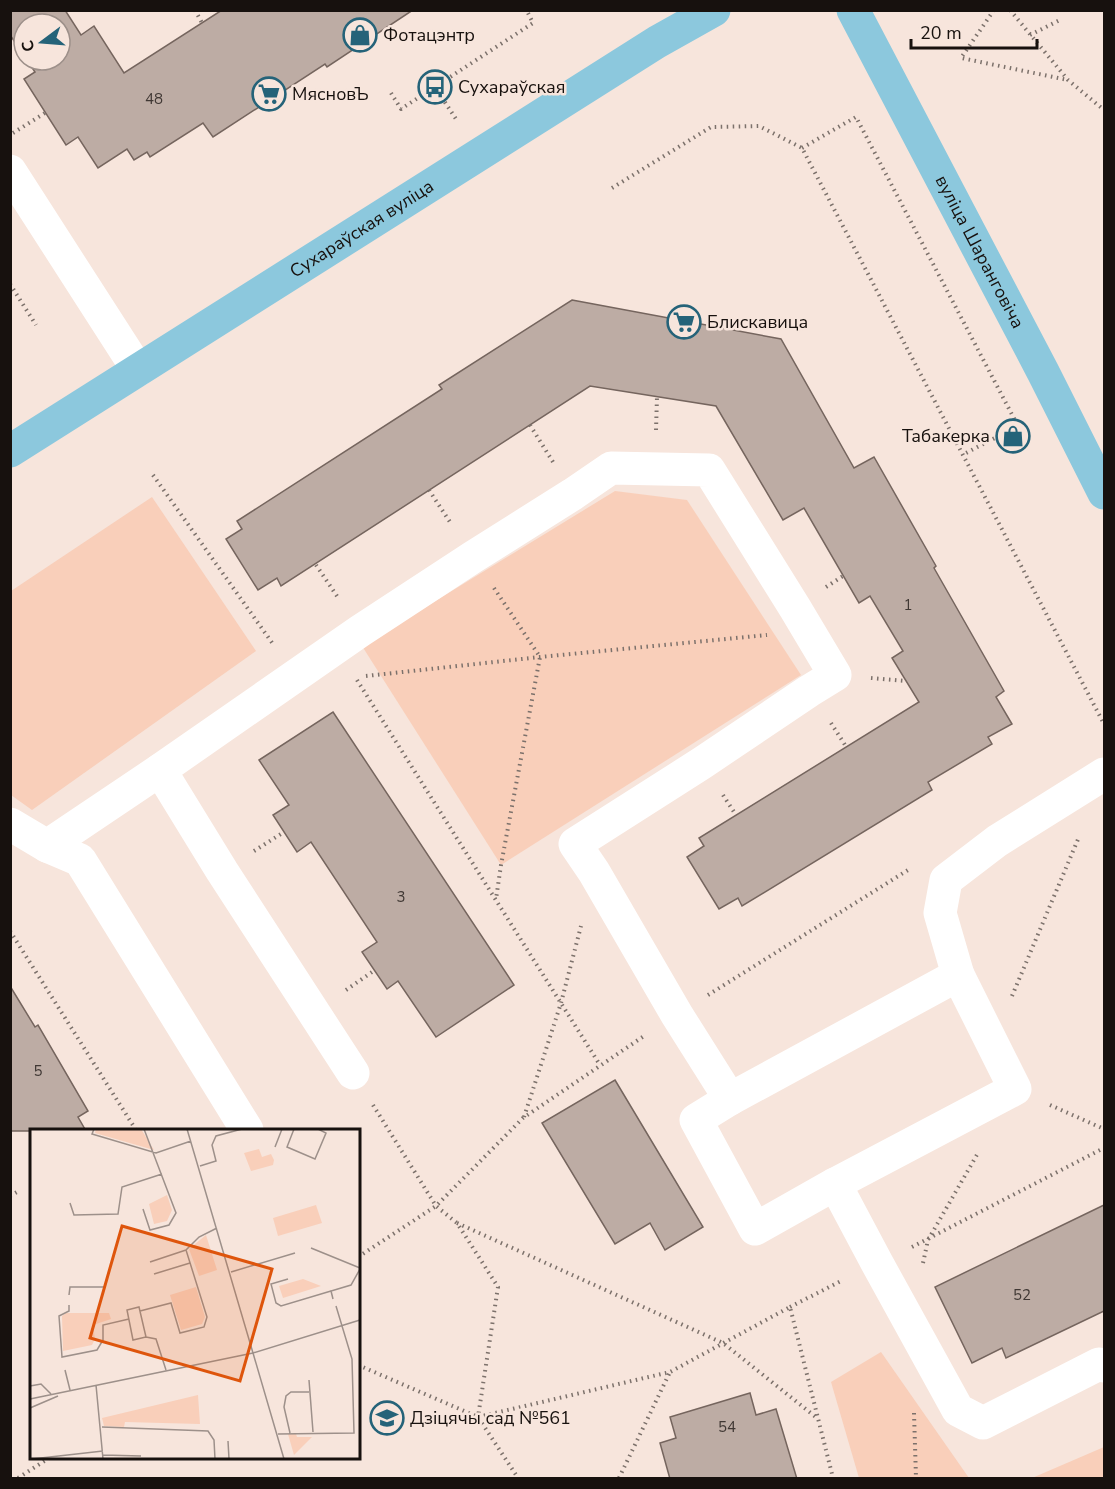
<svg xmlns="http://www.w3.org/2000/svg" width="1115" height="1489" viewBox="0 0 1115 1489" font-family="'Nunito Sans',sans-serif">
  <rect width="100%" height="100%" fill="#f7e5dc"/>
  <!-- green -->
  <g fill="#f9cfba">
    <path d="M615,491L687,500L801,675L501,865L362,646Z"/>
    <path d="M152,497L256,651L32,810L11,795V591Z"/>
    <path d="M881,1352L969,1478H859L831,1382Z"/>
    <path d="M1104,1447V1478H1032Z"/>
  </g>
  <!-- building -->
  <g fill="#bdaca4" stroke="#75655e" stroke-width="1.5">
    <path d="M10,10H65L81,35L94,26L124,73L222,10H413L327,67L325,64L213,137L203,123L150,157L147,152L134,160L127,149L98,168L78,137L66,145L24,79L35,72L27,60H60V24H24V55L10,35Z"/>
    <path d="M572,300L781,339L854,468L874,457L936,566L934,568L1004,691L996,697L1012,724L988,737L992,744L928,782L932,790L742,906L738,898L719,909L687,857L704,846L699,838L919,702L892,658L903,651L870,596L859,603L804,508L783,520L716,406L590,386L281,586L277,578L258,590L226,539L242,529L237,521L442,389L439,385Z"/>
    <path d="M333,712L514,985L436,1037L398,981L387,989L362,952L377,942L311,842L297,852L273,815L289,805L259,760Z"/>
    <path d="M10,986L35,1027L38,1025L88,1111L78,1117L86,1131H10Z"/>
    <path d="M615,1080L703,1227L665,1250L650,1223L615,1244L542,1123Z"/>
    <path d="M1104,1205V1311L1006,1358L1002,1348L972,1363L935,1287Z"/>
    <path d="M750,1393L756,1415L776,1409L797,1479H670L660,1443L676,1438L670,1417Z"/>
  </g>
  <g fill="none" stroke-linecap="round" stroke-linejoin="round">
    <!-- path -->
    <g stroke="#7c716b" stroke-width="4" stroke-dasharray="1.5 4.5" stroke-linecap="butt">
      <path d="M195,10L202,23"/>
      <path d="M994,10L961,58L1068,80"/>
      <path d="M1010,10L1068,80L1104,110"/>
      <path d="M1030,35L1062,19"/>
      <path d="M435,87L458,122"/>
      <path d="M391,93L401,109L533,23L528,13"/>
      <path d="M13,133L45,113"/>
      <path d="M802,148L856,117L1018,426L964,454"/>
      <path d="M612,188L711,127L759,126L802,148L1104,724"/>
      <path d="M10,284L36,325"/>
      <path d="M530,425L553,462"/>
      <path d="M656,430L657,397"/>
      <path d="M153,475L273,644"/>
      <path d="M429,490L452,525"/>
      <path d="M316,565L339,599"/>
      <path d="M826,587L843,576"/>
      <path d="M494,588L540,657L501,865L496,899"/>
      <path d="M366,676L540,657L767,635"/>
      <path d="M871,678L906,681"/>
      <path d="M357,680L600,1065"/>
      <path d="M831,723L847,748"/>
      <path d="M723,795L736,815"/>
      <path d="M254,851L284,832"/>
      <path d="M10,931L136,1130"/>
      <path d="M346,990L375,970"/>
      <path d="M708,995L908,870"/>
      <path d="M1012,996L1079,837"/>
      <path d="M373,1105L436,1206L457,1223L498,1287L478,1417"/>
      <path d="M1050,1105L1104,1129"/>
      <path d="M524,1117L561,1003L581,926"/>
      <path d="M10,1196L19,1191"/>
      <path d="M457,1223L723,1343L817,1418"/>
      <path d="M912,1247L1104,1148"/>
      <path d="M358,1257L436,1206L523,1118L644,1036"/>
      <path d="M923,1263L928,1240L978,1153"/>
      <path d="M790,1307L843,1280"/>
      <path d="M358,1365L478,1417L518,1478"/>
      <path d="M914,1413L916,1478"/>
      <path d="M478,1417L670,1372L790,1307L833,1478"/>
      <path d="M18,1478L49,1458"/>
      <path d="M619,1478L670,1372"/>
    </g>
    <!-- minor -->
    <g stroke="#fff" stroke-width="33">
      <path d="M10,171L138,370"/>
      <path d="M160,770L222,871L353,1073"/>
      <path d="M10,824L47,846L160,770L360,631L473,557L573,494L611,468L709,470L795,608L835,675L809,691L702,763L575,844L594,872L677,1015L730,1099"/>
      <path d="M47,846L80,860L247,1130"/>
      <path d="M958,975L1015,1089L835,1184L755,1229L696,1120L730,1099Z"/>
      <path d="M958,975L940,913L946,880L997,841L1104,774"/>
      <path d="M835,1184L877,1263L958,1410L983,1423L1099,1364L1104,1366"/>
    </g>
    <!-- major -->
    <g stroke="#8cc8dd" stroke-width="33">
      <path id="s1" d="M853,10L1043,372L1104,493"/>
      <path id="s2" d="M10,451L657,42L714,10"/>
    </g>
  </g>
  <!-- icons -->
  <defs>
    <symbol id="shop-ring" viewBox="-11 -11 22 22"><circle r="9.5" fill="#f7e5dc" stroke="#256379" stroke-width="1.5"/><path d="M-5-2.5h2.3a2.7 3.5 0 0 1 5.4 0H5L5.5 6h-11ZM-1.5-2.5h3a1.5 2.3 0 0 0-3 0Z" fill="#256379"/></symbol>
    <symbol id="bus-ring" viewBox="-11 -11 22 22"><circle r="9.5" fill="#f7e5dc" stroke="#256379" stroke-width="1.5"/><path d="M-5-6H5V4H4V6H2V4H-2V6H-4V4H-5ZM-3.5-4V0h7V-4ZM-3.5 1.2v1.5H-2V1.2ZM2 1.2v1.5H3.5V1.2Z" fill="#256379"/></symbol>
    <symbol id="supermarket-ring" viewBox="-11 -11 22 22"><circle r="9.5" fill="#f7e5dc" stroke="#256379" stroke-width="1.5"/><path d="M-6-5.5h2.5l.6 2H6L4.5 2H-2.5L-4.4-4H-6ZM-1.5 3.2a1.3 1.3 0 1 0 .1 0ZM3 3.2a1.3 1.3 0 1 0 .1 0Z" fill="#256379"/></symbol>
    <symbol id="school-ring" viewBox="-11 -11 22 22"><circle r="9.5" fill="#f7e5dc" stroke="#256379" stroke-width="1.5"/><path d="M0-5L7-2L0 1L-7-2ZM-4 1L0 2.5L4 1V4Q0 6-4 4Z" fill="#256379"/></symbol>
  </defs>
  <g fill-rule="evenodd">
    <use href="#shop-ring" x="341" y="16" width="38" height="38"/>
    <use href="#bus-ring" x="416" y="68" width="38" height="38"/>
    <use href="#supermarket-ring" x="250" y="75" width="38" height="38"/>
    <use href="#supermarket-ring" x="665" y="303" width="38" height="38"/>
    <use href="#shop-ring" x="994" y="417" width="38" height="38"/>
    <use href="#school-ring" x="368" y="1399" width="38" height="38"/>
  </g>
  <g text-anchor="middle" stroke-width="5" stroke-linejoin="round" paint-order="stroke">
    <!-- number labels -->
    <g font-size="15" fill="#403834">
      <text x="154" y="104">48</text>
      <text x="908" y="610">1</text>
      <text x="401" y="902">3</text>
      <text x="38" y="1076">5</text>
      <text x="1022" y="1300">52</text>
      <text x="727" y="1432">54</text>
    </g>
    <!-- poi labels -->
    <g font-size="18" fill="#17110e" stroke="#f7e5dc" text-anchor="start">
      <text x="383" y="41">Фотацэнтр</text>
      <text x="458" y="93">Сухараўская</text>
      <text x="292" y="100">МясновЪ</text>
      <text x="707" y="328">Блискавица</text>
      <text x="990" y="442" text-anchor="end">Табакерка</text>
      <text x="410" y="1424">Дзіцячы сад №561</text>
    </g>
    <!-- street labels -->
    <g font-size="18" fill="#17110e" stroke="#f7e5dc">
      <text dy="6" stroke="none"><textPath href="#s2" startOffset="416">Сухараўская вуліца</textPath></text>
      <text dy="6" stroke="none"><textPath href="#s1" startOffset="273">вуліца Шаранговіча</textPath></text>
    </g>
  </g>
  <!-- overview -->
  <g transform="translate(30 1129)">
    <rect width="330" height="330" fill="#f7e5dc"/>
    <path d="M66,0H111L124,21L65,4ZM229,20L232,28L241,25L244,31L243,36L221,42L214,24ZM137,66L142,81L137,92L124,95L119,75ZM286,76L292,94L248,107L243,89ZM176,106L187,141L169,147L159,120ZM273,150L291,157L253,169L249,157ZM166,158L175,188L172,195L151,201L140,166ZM36,184H79L81,190L63,196L65,210L62,216L33,222L32,187ZM168,266L170,295L95,293L94,298L74,297L72,289ZM258,305H266L267,308H282L264,326Z" fill="#f9cfba"/>
    <path fill="none" stroke="#9d908a" stroke-width="1.5" d="M64,0L62,5L126,24L161,12M157,0L223,224M264,0L257,18L285,30L296,4L288,0M245,18L252,0M170,37L186,32L182,16L186,7L212,0M40,74L44,86L88,85L92,58L132,45M113,80L120,101L139,96L146,84L114,0M281,119L330,139M120,133L156,121M201,143L265,124M124,145L160,134M258,150L241,155L246,174L251,177L301,162M39,166L40,158H74M303,170L301,162L321,156L330,140M39,176V182L29,187L32,228L67,221L73,211V196L99,190M109,178L116,208L103,211L97,181ZM110,182L141,174L150,204L174,198L177,188L156,121L169,108L187,99M116,208L126,210L136,241M223,224L254,330M35,241L40,261M279,251L283,303M66,256L73,330M0,257L11,255L21,265M0,270L223,224L330,191M0,279L28,267M72,298L178,302L184,311L185,330M260,304L254,278L256,267L261,263H279M248,305L324,304L322,230L306,177M198,312L199,330M73,326L111,327M2,330L73,322M141,330H162"/>
    <path fill="#de550c" fill-opacity="0.15" stroke="#de550c" stroke-width="3" d="M92,97L242,140L210,252L60,209Z"/>
    <rect width="330" height="330" fill="none" stroke="#17110e" stroke-width="3"/>
  </g>
  <!-- border -->
  <rect width="1115" height="1489" fill="none" stroke="#17110e" stroke-width="24"/>
  <!-- north arrow -->
  <g transform="translate(42 42) rotate(254)"><circle r="28" fill="#f7e5dc" stroke="#9d908a" stroke-width="1.5"/>
  <path d="M0-4.5L10 22L0 15L-10 22Z" fill="#256379"/>
  <text y="-9" font-size="16" font-weight="bold" text-anchor="middle" fill="#17110e">С</text>
  </g>
  <!-- scale -->
  <path d="M911 39v9h126v-9" fill="none" stroke="#17110e" stroke-width="3"/>
  <text x="920" y="39" font-size="18" fill="#17110e" stroke="#f7e5dc" stroke-width="4.5" paint-order="stroke">20 m</text>
</svg>
